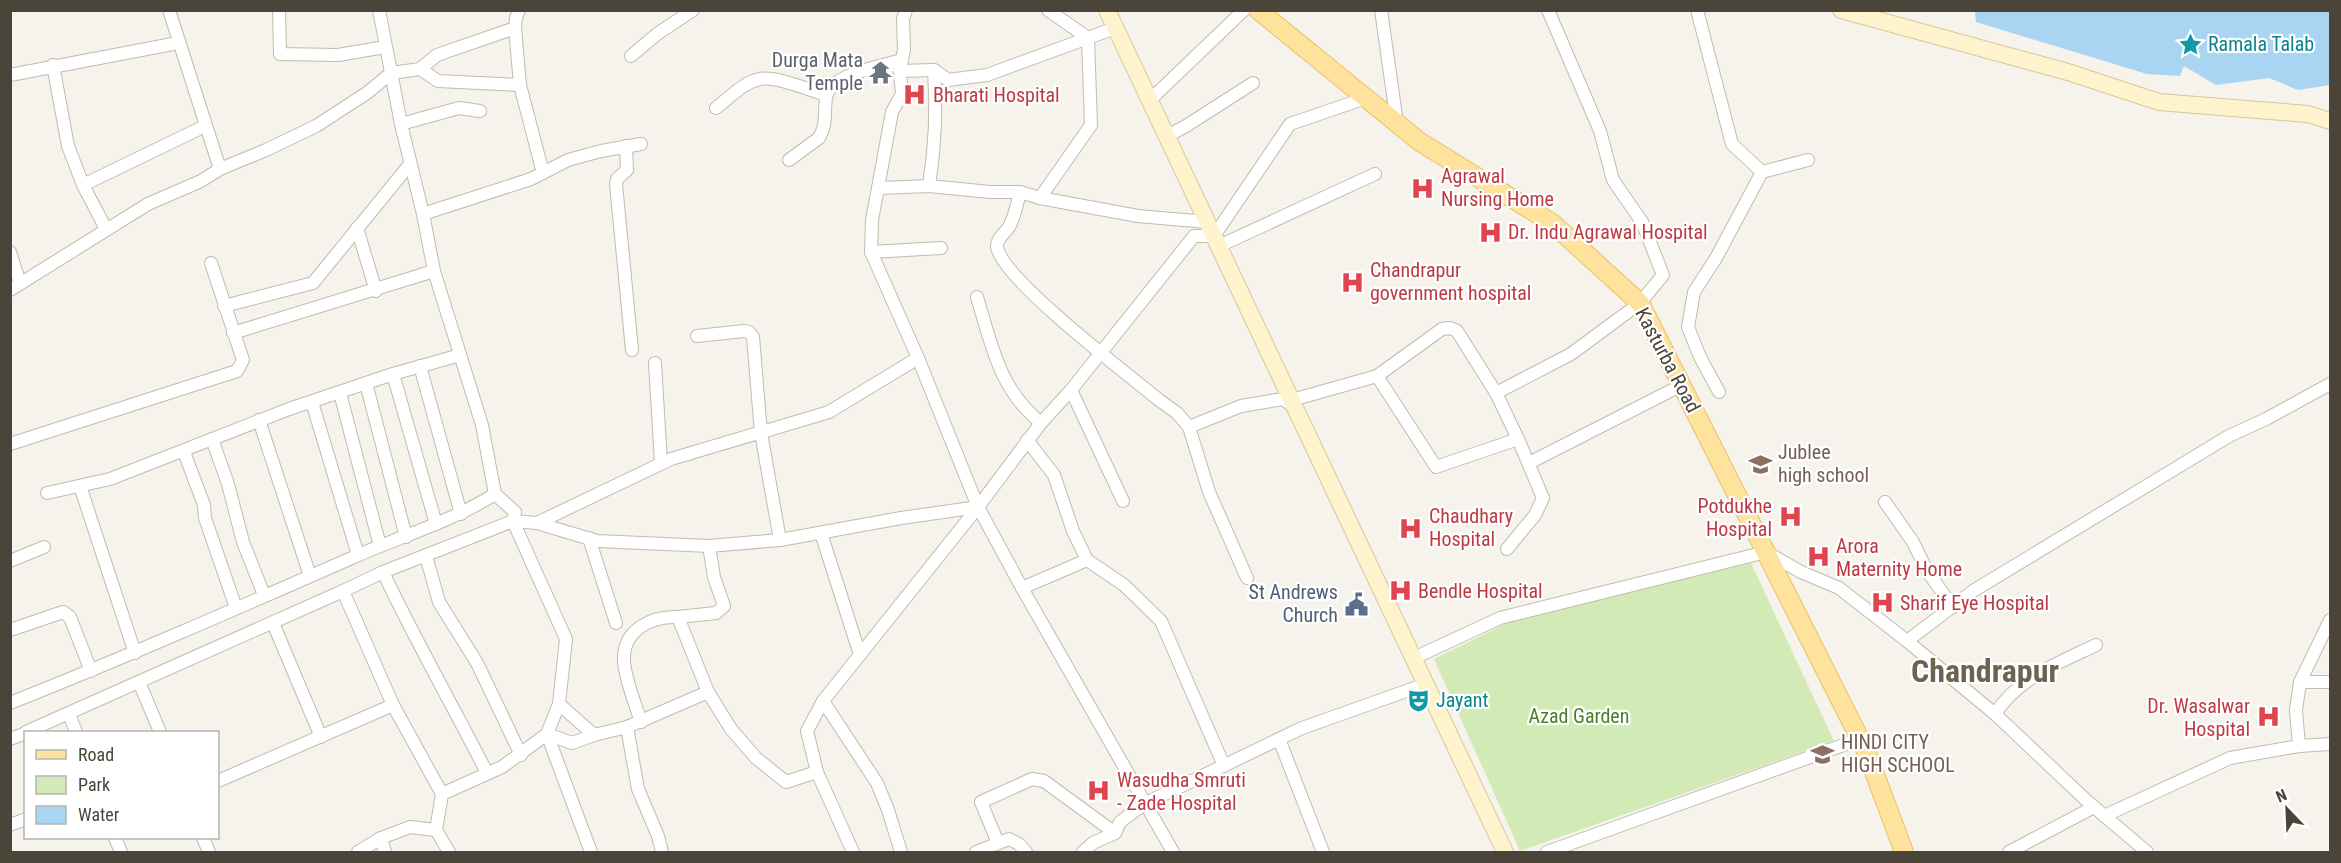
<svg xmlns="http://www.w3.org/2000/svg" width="2341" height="863" viewBox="0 0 2341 863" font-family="'Roboto Condensed',sans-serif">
  <rect width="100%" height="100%" fill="#f6f3ec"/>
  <!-- green -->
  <path fill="#d2eab5" d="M1751,563L1834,741L1520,851L1434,659L1511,621Z"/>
  <!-- water -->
  <path fill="#a9d4f2" d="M1975,11H2330V85L2298,90L2269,78L2216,85L2184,66L2180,76L2147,74L1976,22Z"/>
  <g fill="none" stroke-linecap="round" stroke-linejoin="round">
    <defs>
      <g id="street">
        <path d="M169,10L220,169"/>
        <path d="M279,10L280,54L338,55L385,47"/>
        <path d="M379,10L401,124L423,214L434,271L482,425L495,494L515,512L513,521L566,639L559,704L547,734L502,767L442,794L436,830L449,852"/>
        <path d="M906,10L903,19L904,49L900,71L902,94L892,112L872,220L871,252L918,358L978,507L1022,588L1173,852"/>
        <path d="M1381,10L1397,123"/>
        <path d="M1697,10L1732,144L1762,172"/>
        <path d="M515,28L520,85L543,173"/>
        <path d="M631,56L657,34L693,10"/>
        <path d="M53,65L68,146L83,185L106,229"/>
        <path d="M420,69L438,81L520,85"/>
        <path d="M900,71L934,70L948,80L987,75L1115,28"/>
        <path d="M10,75L178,43"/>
        <path d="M1150,100L1244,10"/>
        <path d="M716,108C729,98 744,82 760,79C777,76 809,90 826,95"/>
        <path d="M401,124L459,108L480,111"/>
        <path d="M1167,136L1186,126L1253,83"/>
        <path d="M626,146L627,170L617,179L616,184L632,350"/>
        <path d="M789,160L819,138C827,125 824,113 826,98C829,74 882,66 902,60"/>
        <path d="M83,185L205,126"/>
        <path d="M929,186C935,147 937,110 934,70"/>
        <path d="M879,188L929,186L990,192H1020L1040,198L1091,125L1088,38L1048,10"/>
        <path d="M1020,192C1017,203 1015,217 1009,227C1005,233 997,238 997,246C999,277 1130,376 1159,400L1177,413L1189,427L1241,406L1283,399L1294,407"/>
        <path d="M1040,198L1138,216L1207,222"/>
        <path d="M423,214L531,179L568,160L601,151L641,144"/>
        <path d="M357,228L376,291"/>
        <path d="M1219,246L1375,174"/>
        <path d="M10,252L20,283"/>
        <path d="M871,252L941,248"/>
        <path d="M10,290L148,204L201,181L220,169L266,150L316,126L367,93L391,73L420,69L437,55L515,28L516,18L519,10"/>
        <path d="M977,297C992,346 999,389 1041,423"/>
        <path d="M224,306L313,283L410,164"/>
        <path d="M233,333L434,271"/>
        <path d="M697,336L744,331L749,332L753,337L761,433L780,540"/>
        <path d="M655,363L661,463"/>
        <path d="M420,366L461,514"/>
        <path d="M393,374L436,524"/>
        <path d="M1377,376L1442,329L1450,328L1457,331L1496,393"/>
        <path d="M366,383L406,537"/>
        <path d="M1071,390L1123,501"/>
        <path d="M1719,392L1700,357L1688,327L1694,292L1716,258L1762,172L1808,160"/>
        <path d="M340,393L380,546"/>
        <path d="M1292,400L1377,376L1436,467L1518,439L1496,393L1571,354L1640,303L1663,275L1642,222L1613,180L1600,131L1548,10"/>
        <path d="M312,402L358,555"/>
        <path d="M259,420L310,576"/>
        <path d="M1189,427L1209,492L1247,578"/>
        <path d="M212,439L228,484L243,542L264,595"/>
        <path d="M1027,440L1054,475L1073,531L1087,560L1124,585L1161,621L1224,766"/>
        <path d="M10,444L237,371L243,360L211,263"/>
        <path d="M184,452L204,505L205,518L236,608"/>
        <path d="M1529,463L1682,385"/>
        <path d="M80,486L135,653"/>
        <path d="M47,493L110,479L289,409L393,374L460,355"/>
        <path d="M1885,502L1913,542L1927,571L1953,607"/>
        <path d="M537,523L597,541L709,546L780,540L901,518L978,507"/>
        <path d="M821,533L860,655"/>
        <path d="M589,538L616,623"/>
        <path d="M1507,549L1535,515L1543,498L1518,439"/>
        <path d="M426,556L439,602L477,663L521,755"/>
        <path d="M10,561L44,547"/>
        <path d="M383,572C415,640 453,706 487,773"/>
        <path d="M1022,588L1087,560"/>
        <path d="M273,623L321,737"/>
        <path d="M10,630L63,612L70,617L91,671"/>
        <path d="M1907,641L1973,591L2229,436L2266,419L2330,384"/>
        <path d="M1414,658L1500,618L1766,552L1801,572L1839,588L1907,641L1995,714L2087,801L2147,852"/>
        <path d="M139,682L160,732"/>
        <path d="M2300,682H2330"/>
        <path d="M708,692L678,617L716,613L724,606L714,577L709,546"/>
        <path d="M823,701L877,783L888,810L901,852"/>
        <path d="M10,703C126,657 240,607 354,557C401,536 451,522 495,494"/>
        <path d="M559,704L594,735"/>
        <path d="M69,714L76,732"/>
        <path d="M1995,714C2018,678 2058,663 2096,645"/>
        <path d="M641,722C635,703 626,682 624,662C622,630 651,616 678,617"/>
        <path d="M627,727L638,789L658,836L662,852"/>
        <path d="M26,732L343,591"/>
        <path d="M547,734L572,743L594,735L627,727L708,692L731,729L756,758L786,782L817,772"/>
        <path d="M547,734L591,852"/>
        <path d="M10,739L26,733"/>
        <path d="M1279,739L1323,852"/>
        <path d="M2299,746L2296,710L2300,682L2330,620"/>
        <path d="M218,781L393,705"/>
        <path d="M442,794L393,705L343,591L383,572L513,521L537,523L671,459L829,412L918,358"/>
        <path d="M2104,816L2230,758L2299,746L2330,744"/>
        <path d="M10,825L26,819"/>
        <path d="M115,838L121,852"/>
        <path d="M203,838L209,852"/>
        <path d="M381,838L385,852"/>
        <path d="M998,843L981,802L1032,779L1044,781L1115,833"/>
        <path d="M358,852L381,838L410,827L436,830"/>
        <path d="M853,852L817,772L807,731L823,701L978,507L1041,423L1071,390L1194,236H1214L1290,124L1366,98"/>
        <path d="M976,852L1009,839L1019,844L1026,852"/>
        <path d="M1083,852L1093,843L1115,833L1120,822L1144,804L1302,728L1426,684"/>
        <path d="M1547,852L1860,739"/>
        <path d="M2009,852L2094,807"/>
      </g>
      <g id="secondary">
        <path d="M1107,10L1505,852"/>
        <path d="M1841,10L2068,72L2159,102L2308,114L2330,121"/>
      </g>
      <path id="primary" d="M1258,10L1420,142L1552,223L1640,303L1867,753L1904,852"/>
    </defs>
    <!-- street casing -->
    <use href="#street" stroke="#c2bbae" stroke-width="14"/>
    <!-- secondary casing -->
    <use href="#secondary" stroke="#d6c79b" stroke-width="18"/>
    <!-- primary casing -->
    <use href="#primary" stroke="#e6c16a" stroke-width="20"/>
    <!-- street -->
    <use href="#street" stroke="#fff" stroke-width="12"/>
    <!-- secondary -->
    <use href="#secondary" stroke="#fff3cd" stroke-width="16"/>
    <!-- primary -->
    <use href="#primary" stroke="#ffe39c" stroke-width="18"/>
  </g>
  <!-- icons -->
  <defs>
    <symbol id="sight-bare" viewBox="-9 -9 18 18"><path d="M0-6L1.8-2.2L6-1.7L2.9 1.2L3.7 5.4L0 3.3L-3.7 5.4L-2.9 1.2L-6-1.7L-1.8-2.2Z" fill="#0f9aa8" stroke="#fff" stroke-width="2.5" paint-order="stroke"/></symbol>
    <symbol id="temple-bare" viewBox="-9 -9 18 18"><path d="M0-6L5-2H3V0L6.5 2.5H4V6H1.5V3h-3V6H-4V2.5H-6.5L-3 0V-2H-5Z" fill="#6b7280" stroke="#fff" stroke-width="2.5" paint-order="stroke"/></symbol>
    <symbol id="hospital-bare" viewBox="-9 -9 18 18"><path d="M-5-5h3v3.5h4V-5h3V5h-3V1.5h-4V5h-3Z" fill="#e0444e" stroke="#fff" stroke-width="2.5" paint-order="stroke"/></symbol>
    <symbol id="school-bare" viewBox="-9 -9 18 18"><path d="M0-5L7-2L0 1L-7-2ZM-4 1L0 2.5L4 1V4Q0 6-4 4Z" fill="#8d6e63" stroke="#fff" stroke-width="2.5" paint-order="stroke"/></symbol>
    <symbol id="civic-bare" viewBox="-9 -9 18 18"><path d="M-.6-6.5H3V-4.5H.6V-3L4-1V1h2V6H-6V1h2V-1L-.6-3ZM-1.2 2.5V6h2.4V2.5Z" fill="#5c6f8a" stroke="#fff" stroke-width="2.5" paint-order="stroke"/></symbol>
    <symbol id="theatre-bare" viewBox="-9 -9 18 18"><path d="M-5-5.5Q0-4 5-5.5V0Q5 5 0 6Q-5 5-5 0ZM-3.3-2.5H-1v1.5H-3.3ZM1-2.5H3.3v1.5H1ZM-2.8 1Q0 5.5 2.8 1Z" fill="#0f9aa8" stroke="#fff" stroke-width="2.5" paint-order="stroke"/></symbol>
  </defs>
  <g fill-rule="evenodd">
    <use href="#sight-bare" x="2174" y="28" width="33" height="33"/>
    <use href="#temple-bare" x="864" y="56" width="33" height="33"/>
    <use href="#hospital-bare" x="898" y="78" width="33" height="33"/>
    <use href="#hospital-bare" x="1406" y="172" width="33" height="33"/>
    <use href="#hospital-bare" x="1474" y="216" width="33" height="33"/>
    <use href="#hospital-bare" x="1336" y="266" width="33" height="33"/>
    <use href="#school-bare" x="1744" y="448" width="33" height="33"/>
    <use href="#hospital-bare" x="1774" y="500" width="33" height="33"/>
    <use href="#hospital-bare" x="1394" y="512" width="33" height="33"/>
    <use href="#hospital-bare" x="1802" y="540" width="33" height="33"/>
    <use href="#hospital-bare" x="1384" y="574" width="33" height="33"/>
    <use href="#hospital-bare" x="1866" y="586" width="33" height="33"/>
    <use href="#civic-bare" x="1340" y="588" width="33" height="33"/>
    <use href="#theatre-bare" x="1402" y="684" width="33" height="33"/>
    <use href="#hospital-bare" x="2252" y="700" width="33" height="33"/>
    <use href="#school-bare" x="1806" y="738" width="33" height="33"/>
    <use href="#hospital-bare" x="1082" y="774" width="33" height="33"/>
  </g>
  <g text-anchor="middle" stroke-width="4.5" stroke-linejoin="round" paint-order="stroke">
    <!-- culture labels -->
    <g font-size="20" fill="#0d838f" stroke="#fff" text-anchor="start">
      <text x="2208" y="51">Ramala Talab</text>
      <text x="1436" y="707">Jayant</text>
    </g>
    <!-- worship labels -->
    <g font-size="20" fill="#5b616d" stroke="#fff" text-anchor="end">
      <text x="863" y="67">Durga Mata<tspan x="863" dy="23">Temple</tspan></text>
    </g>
    <!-- health labels -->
    <g font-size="20" fill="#be3a42" stroke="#fff" text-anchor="start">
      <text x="933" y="102">Bharati Hospital</text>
      <text x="1441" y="183">Agrawal<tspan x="1441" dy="23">Nursing Home</tspan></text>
      <text x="1508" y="239">Dr. Indu Agrawal Hospital</text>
      <text x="1370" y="277">Chandrapur<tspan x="1370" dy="23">government hospital</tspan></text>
      <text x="1772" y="513" text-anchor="end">Potdukhe<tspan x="1772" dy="23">Hospital</tspan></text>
      <text x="1429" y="523">Chaudhary<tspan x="1429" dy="23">Hospital</tspan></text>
      <text x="1836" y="553">Arora<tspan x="1836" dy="23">Maternity Home</tspan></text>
      <text x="1418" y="598">Bendle Hospital</text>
      <text x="1900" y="610">Sharif Eye Hospital</text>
      <text x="2250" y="713" text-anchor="end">Dr. Wasalwar<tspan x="2250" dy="23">Hospital</tspan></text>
      <text x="1117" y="787">Wasudha Smruti<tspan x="1117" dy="23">- Zade Hospital</tspan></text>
    </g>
    <!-- street labels -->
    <g font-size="20" fill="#4b4439" stroke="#fff">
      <text transform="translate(1668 360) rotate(62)" y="7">Kasturba Road</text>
    </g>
    <!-- education labels -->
    <g font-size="20" fill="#785e54" stroke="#fff" text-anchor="start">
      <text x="1778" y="459">Jublee<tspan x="1778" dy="23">high school</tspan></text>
      <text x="1841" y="749">HINDI CITY<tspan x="1841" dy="23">HIGH SCHOOL</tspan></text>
    </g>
    <!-- service labels -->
    <g font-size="20" fill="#4e5e75" stroke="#fff" text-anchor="end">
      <text x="1338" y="599">St Andrews<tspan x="1338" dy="23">Church</tspan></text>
    </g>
    <!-- park labels -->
    <g font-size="20" fill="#4a7f2a" stroke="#fff">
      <text x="1579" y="723">Azad Garden</text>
    </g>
    <!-- town labels -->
    <g font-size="32" font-weight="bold" fill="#6e6250" stroke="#fff">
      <text x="1985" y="682">Chandrapur</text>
    </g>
  </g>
  <!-- border -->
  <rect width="2341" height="863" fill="none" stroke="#4b4439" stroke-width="24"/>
  <!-- legend -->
  <rect x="24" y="731" width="195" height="108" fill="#ffffff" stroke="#b7b4b0" stroke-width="1.5"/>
  <rect x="36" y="750" width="30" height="9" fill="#ffe39c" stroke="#b7b4b0" stroke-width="1.5"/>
  <text x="78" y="761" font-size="18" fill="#4b4439">Road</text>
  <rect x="36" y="776" width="30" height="18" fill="#d2eab5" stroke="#b7b4b0" stroke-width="1.5"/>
  <text x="78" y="791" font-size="18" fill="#4b4439">Park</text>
  <rect x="36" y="806" width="30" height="18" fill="#a9d4f2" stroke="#b7b4b0" stroke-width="1.5"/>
  <text x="78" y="821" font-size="18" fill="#4b4439">Water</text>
  <!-- north arrow -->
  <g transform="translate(2287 809) rotate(337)" stroke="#ffffff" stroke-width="4.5" paint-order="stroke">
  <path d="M0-4.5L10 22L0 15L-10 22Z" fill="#4b4439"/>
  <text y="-9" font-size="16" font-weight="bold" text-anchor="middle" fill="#4b4439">N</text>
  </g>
</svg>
